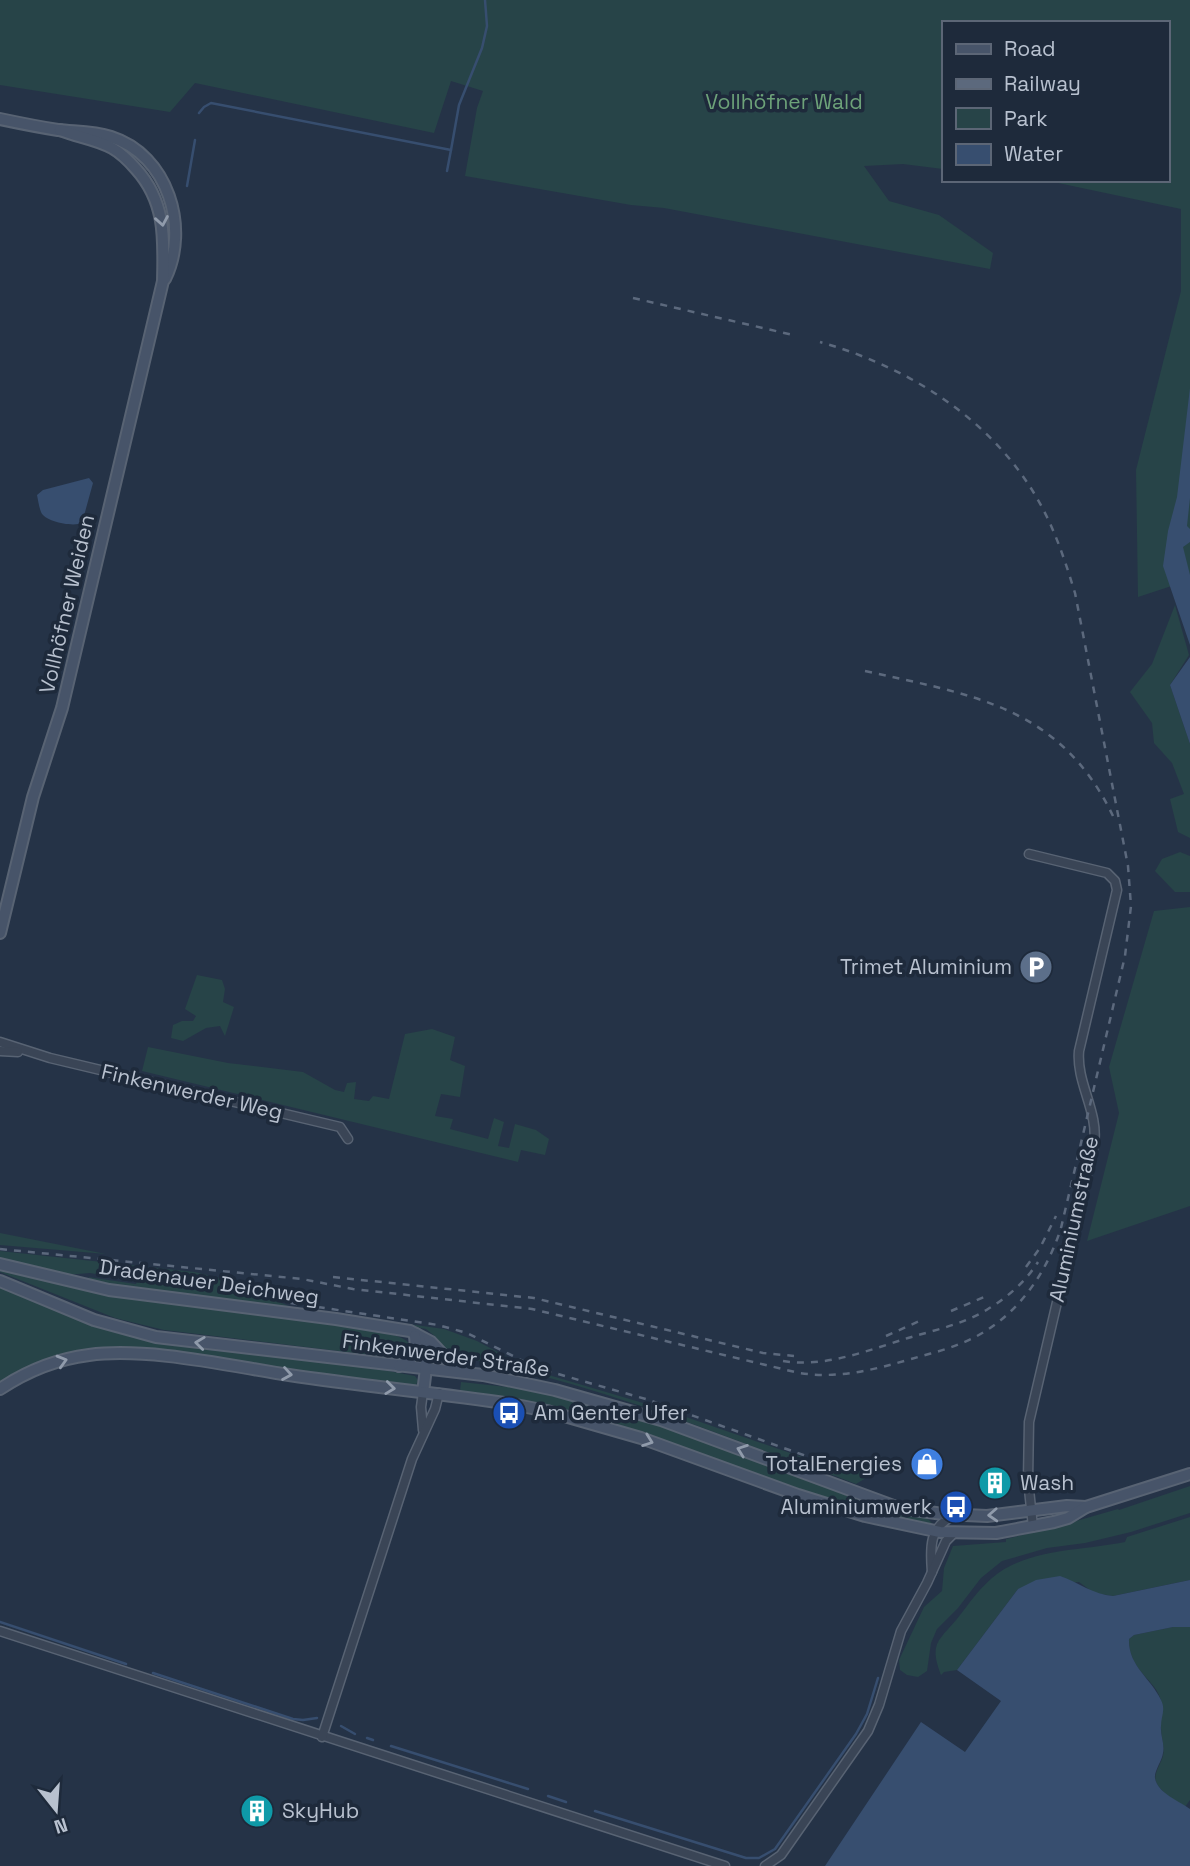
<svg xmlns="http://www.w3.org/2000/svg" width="1190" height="1866" viewBox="0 0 1190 1866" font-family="'Space Grotesk',sans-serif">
  <rect width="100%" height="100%" fill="#253347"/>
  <!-- green -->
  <g fill="#274448">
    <path d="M0,0H1190V580L1138,597L1136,470L1181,291V209L1044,180H1167V23H943V169L903,164L864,166L889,201L939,215L993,253L990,269L664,208L631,205L465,176L477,108L483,91L451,81L434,133L195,83L170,112L0,85Z"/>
    <path d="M1175,605L1189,655L1170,685L1190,744V838L1178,832L1170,799L1184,794L1172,763L1154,743L1152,723L1130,692L1152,664Z"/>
    <path d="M1180,852L1190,856V892H1175L1155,871L1162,859Z"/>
    <path d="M1190,907V1206L1087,1241L1119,1113L1109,1067L1154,911Z"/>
    <path d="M197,975L222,980L225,989L223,1002L234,1007L225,1036L220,1026L206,1028L183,1041L171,1038L173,1025L182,1021H193L196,1016L185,1009Z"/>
    <path d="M432,1029L455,1037L450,1060L465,1066L460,1097L441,1094L435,1116L453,1119L450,1129L488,1139L494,1118L504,1122L498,1146L509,1148L515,1124L536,1130L549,1139L545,1155L521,1150L518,1162L142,1071L148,1047L228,1063L303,1072L335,1090L344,1092L347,1083L356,1082L354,1099L369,1101L373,1096L389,1099L405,1034Z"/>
    <path d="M0,1233L106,1254L0,1245Z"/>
    <path d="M0,1251L195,1272L228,1280L298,1310L119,1287L92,1280L88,1277L136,1284L137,1281L90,1273L66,1275L0,1259Z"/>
    <path d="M0,1268L334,1324C354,1332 396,1329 409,1343L408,1354L396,1358L164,1330L115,1318L0,1272Z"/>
    <path d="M0,1286L118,1332L166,1343L368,1367L415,1376L418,1380L416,1385L414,1386L223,1360L113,1348L66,1354L0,1383Z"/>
    <path d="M359,1317L444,1329L477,1341L532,1370L660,1408L828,1466L830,1461L876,1472L856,1484C829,1473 802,1465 775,1455C676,1417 576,1380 473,1360L472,1363L460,1361L450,1352L446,1354L436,1337L426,1329Z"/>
    <path d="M461,1382L527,1389L630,1415L879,1507L927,1518L932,1523L927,1525L860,1510L620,1425L519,1400L460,1391Z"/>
    <path d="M1190,1486V1513L1131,1532L1085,1543L1047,1548L1002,1561L981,1578L958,1608L937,1629L931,1643L927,1671L918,1677L907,1675L900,1670L899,1660L924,1607L942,1591L944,1568L953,1546L1006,1542V1539L1052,1528L1118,1509L1119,1510Z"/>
    <path d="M1190,1517V1580L1113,1596L1094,1593L1079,1582L1018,1589L957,1670L944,1672L941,1675C929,1644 938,1641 957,1619C968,1605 978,1590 992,1578C1027,1548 1082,1551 1125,1542L1127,1537Z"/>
    <path d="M1173,1627H1190V1800L1185,1807C1175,1800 1161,1793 1156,1782C1153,1774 1161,1764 1163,1756C1165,1746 1161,1738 1161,1729C1160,1720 1163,1710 1161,1701C1157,1680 1128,1671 1129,1639L1134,1635Z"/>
  </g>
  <!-- water -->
  <g fill="#374e6f">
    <path d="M1190,388V498L1187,526L1190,529V542L1183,547L1190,575V645L1163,566L1168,531L1177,497Z"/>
    <path d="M89,478L93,483L82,523C73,527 45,522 41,512C39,507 38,500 37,495L43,490Z"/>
    <path d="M1190,657V744L1170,685Z"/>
    <path d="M1060,1576C1078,1582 1094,1595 1113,1596L1190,1580V1627H1173L1134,1635L1129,1639C1128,1666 1151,1678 1161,1700C1166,1710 1161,1716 1161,1726C1160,1735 1165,1744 1163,1753C1162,1761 1154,1771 1155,1778C1157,1793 1181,1802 1190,1809V1866H825L921,1722L965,1752L1001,1701L957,1670L1018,1589L1036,1580Z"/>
  </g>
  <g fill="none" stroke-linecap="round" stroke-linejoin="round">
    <!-- stream -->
    <g stroke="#374e6f" stroke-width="2.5">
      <path d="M199,113L204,107L211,103L451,150L459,105L482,48L487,26L485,0"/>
      <path d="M447,171L451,150"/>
      <path d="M187,186L195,140"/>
      <path d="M0,1622L126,1664"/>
      <path d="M153,1673L293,1719L303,1720L317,1718"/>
      <path d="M341,1726L355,1734"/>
      <path d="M367,1738L373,1740"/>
      <path d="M391,1746L528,1789"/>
      <path d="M548,1796L566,1802"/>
      <path d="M595,1811L746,1858H759L775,1849L856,1734L867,1714L878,1678"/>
    </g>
    <defs>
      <g id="minor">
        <path d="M1029,854L1107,873L1115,881L1117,890L1079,1051C1076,1083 1099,1112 1094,1144L1029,1422L1028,1480L1033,1527"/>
        <path d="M0,1042L50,1058L340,1127L348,1139"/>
        <path d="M0,1051L18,1052"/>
        <path d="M423,1392L421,1407L423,1430"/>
        <path d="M932,1572C930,1548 929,1526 954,1516"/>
        <path d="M0,1631L725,1866"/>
        <path d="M322,1737L412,1459L435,1409L439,1393"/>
        <path d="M765,1866L781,1855L868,1731L879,1705L901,1631L927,1583L946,1541L954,1533"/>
      </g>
      <g id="secondary">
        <path d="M0,119C19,123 39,127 58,130C76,132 93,131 111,137C168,155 190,228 165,279"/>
        <path d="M0,933L33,797L62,708L163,281C164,239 166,202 136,169C129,161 121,153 112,148C96,139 77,137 60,130"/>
        <path d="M0,1264L109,1290L336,1319L410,1331L431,1342L447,1359L468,1371"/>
        <path d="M0,1281L94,1320L156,1337L483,1375L555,1390L661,1420L899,1508L943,1514L987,1516L1067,1506L1086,1507"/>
        <path d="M416,1334C430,1356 426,1368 423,1392"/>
        <path d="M399,1366C414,1360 417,1352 415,1336"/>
        <path d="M0,1389C27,1371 57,1359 89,1355C148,1347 230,1366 289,1375C363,1386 437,1393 511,1404L547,1411L641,1438L798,1495L865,1516L940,1532L996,1533L1054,1522L1068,1518L1086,1507L1190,1474"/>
      </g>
    </defs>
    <!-- minor casing -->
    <use href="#minor" stroke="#586373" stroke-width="11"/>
    <!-- secondary casing -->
    <use href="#secondary" stroke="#586373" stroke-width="14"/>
    <!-- minor -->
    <use href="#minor" stroke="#3a4556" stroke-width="8"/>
    <!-- secondary -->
    <use href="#secondary" stroke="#475469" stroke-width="10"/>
    <!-- rail -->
    <g stroke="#5c697d" stroke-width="2.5" stroke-dasharray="7 7" stroke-linecap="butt">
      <path d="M633,298L793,335"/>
      <path d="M865,671C972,695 1060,706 1113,816"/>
      <path d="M0,1249L302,1279L353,1289L532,1309L799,1373C839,1379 873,1370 911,1359C928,1354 946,1350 962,1343C1012,1323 1045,1278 1061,1228L1125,956L1131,906L1128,866L1075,593C1067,567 1059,542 1047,517C1003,426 915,369 820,342"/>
      <path d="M1026,1267L1040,1248L1056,1216"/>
      <path d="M225,1277L291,1303L438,1325L467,1333L537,1368L649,1400L823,1462"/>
      <path d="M333,1277L534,1298L763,1353L794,1356"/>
      <path d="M951,1311L984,1297"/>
      <path d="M886,1336L924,1319"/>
      <path d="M783,1361C825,1368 869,1350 908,1338C935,1330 964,1324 988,1309C1008,1297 1026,1281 1038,1262"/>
    </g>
  </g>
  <!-- one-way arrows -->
  <defs><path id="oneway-chevron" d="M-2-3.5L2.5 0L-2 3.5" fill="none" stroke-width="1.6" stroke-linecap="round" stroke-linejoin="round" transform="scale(1.75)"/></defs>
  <g stroke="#909bab">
    <use href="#oneway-chevron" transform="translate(162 221) rotate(80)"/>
    <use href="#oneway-chevron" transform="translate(200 1343) rotate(-173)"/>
    <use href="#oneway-chevron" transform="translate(62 1361) rotate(-16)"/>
    <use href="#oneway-chevron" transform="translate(287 1374) rotate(9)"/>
    <use href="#oneway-chevron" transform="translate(390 1388) rotate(7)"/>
    <use href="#oneway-chevron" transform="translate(648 1441) rotate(20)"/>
    <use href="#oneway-chevron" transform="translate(742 1450) rotate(-160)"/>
    <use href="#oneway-chevron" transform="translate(993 1515) rotate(177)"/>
  </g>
  <!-- icons -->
  <defs>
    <symbol id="parking-disc" viewBox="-11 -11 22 22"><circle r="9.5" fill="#5c6f8a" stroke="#1e2a3b"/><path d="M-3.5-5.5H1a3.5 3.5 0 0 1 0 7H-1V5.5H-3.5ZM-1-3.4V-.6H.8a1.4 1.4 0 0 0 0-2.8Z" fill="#fff"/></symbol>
    <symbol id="bus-disc" viewBox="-11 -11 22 22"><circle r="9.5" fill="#1a4fb4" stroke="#1e2a3b"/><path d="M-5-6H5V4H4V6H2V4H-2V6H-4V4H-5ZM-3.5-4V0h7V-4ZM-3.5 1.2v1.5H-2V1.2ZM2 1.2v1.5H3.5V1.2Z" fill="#fff"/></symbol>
    <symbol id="shop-disc" viewBox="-11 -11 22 22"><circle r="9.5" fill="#3f7fe0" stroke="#1e2a3b"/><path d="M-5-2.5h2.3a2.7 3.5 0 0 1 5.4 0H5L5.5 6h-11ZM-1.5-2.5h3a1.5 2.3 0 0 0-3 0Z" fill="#fff"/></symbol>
    <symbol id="building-disc" viewBox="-11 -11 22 22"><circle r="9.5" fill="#0f9aa8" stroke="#1e2a3b"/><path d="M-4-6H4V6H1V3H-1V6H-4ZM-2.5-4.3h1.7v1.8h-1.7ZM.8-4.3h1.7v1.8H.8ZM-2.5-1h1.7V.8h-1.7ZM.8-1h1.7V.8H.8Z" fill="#fff"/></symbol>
  </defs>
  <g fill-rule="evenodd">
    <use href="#parking-disc" x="1017" y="948" width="38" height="38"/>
    <use href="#bus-disc" x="490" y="1394" width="38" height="38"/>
    <use href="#shop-disc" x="908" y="1445" width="38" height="38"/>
    <use href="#building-disc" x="976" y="1464" width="38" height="38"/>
    <use href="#bus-disc" x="937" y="1488" width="38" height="38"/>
    <use href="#building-disc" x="238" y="1792" width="38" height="38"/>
  </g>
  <g text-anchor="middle" stroke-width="7" stroke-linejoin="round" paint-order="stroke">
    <!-- park labels -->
    <g font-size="21" fill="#6da279" stroke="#1e2a3b">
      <text x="784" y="109">Vollhöfner Wald</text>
    </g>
    <!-- street labels -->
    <g font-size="21" fill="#b8c1cf" stroke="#1e2a3b">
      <text transform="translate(67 604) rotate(-77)" y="7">Vollhöfner Weiden</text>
      <text transform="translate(192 1092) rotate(13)" y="7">Finkenwerder Weg</text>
      <text transform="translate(1074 1219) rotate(-78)" y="7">Aluminiumstraße</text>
      <text transform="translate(209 1282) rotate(8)" y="7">Dradenauer Deichweg</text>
      <text transform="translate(446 1355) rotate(8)" y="7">Finkenwerder Straße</text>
    </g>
    <!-- poi labels -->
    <g font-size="21" fill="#b8c1cf" stroke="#1e2a3b" text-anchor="end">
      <text x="1012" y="974">Trimet Aluminium</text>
      <text x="534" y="1420" text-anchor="start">Am Genter Ufer</text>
      <text x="902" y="1471">TotalEnergies</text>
      <text x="1020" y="1490" text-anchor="start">Wash</text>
      <text x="932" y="1514">Aluminiumwerk</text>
      <text x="282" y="1818" text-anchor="start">SkyHub</text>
    </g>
  </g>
  <!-- legend -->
  <rect x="942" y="21" width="228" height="161" fill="#1e2a3b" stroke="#5c6676" stroke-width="2"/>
  <rect x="956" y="44" width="35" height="10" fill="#475469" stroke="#5c6676" stroke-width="2"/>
  <text x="1004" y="56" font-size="21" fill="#b8c1cf">Road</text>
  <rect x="956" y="79" width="35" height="10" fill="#5c697d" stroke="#5c6676" stroke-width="2"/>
  <text x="1004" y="91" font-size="21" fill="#b8c1cf">Railway</text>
  <rect x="956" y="108" width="35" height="21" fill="#274448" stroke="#5c6676" stroke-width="2"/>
  <text x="1004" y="126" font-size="21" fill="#b8c1cf">Park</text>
  <rect x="956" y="144" width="35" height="21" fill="#374e6f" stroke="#5c6676" stroke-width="2"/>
  <text x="1004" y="161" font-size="21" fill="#b8c1cf">Water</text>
  <!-- north arrow -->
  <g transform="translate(56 1810) rotate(163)" stroke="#1e2a3b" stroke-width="5" paint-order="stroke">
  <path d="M0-5L12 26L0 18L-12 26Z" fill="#b8c1cf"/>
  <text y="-10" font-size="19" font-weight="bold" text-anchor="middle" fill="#b8c1cf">N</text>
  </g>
</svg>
